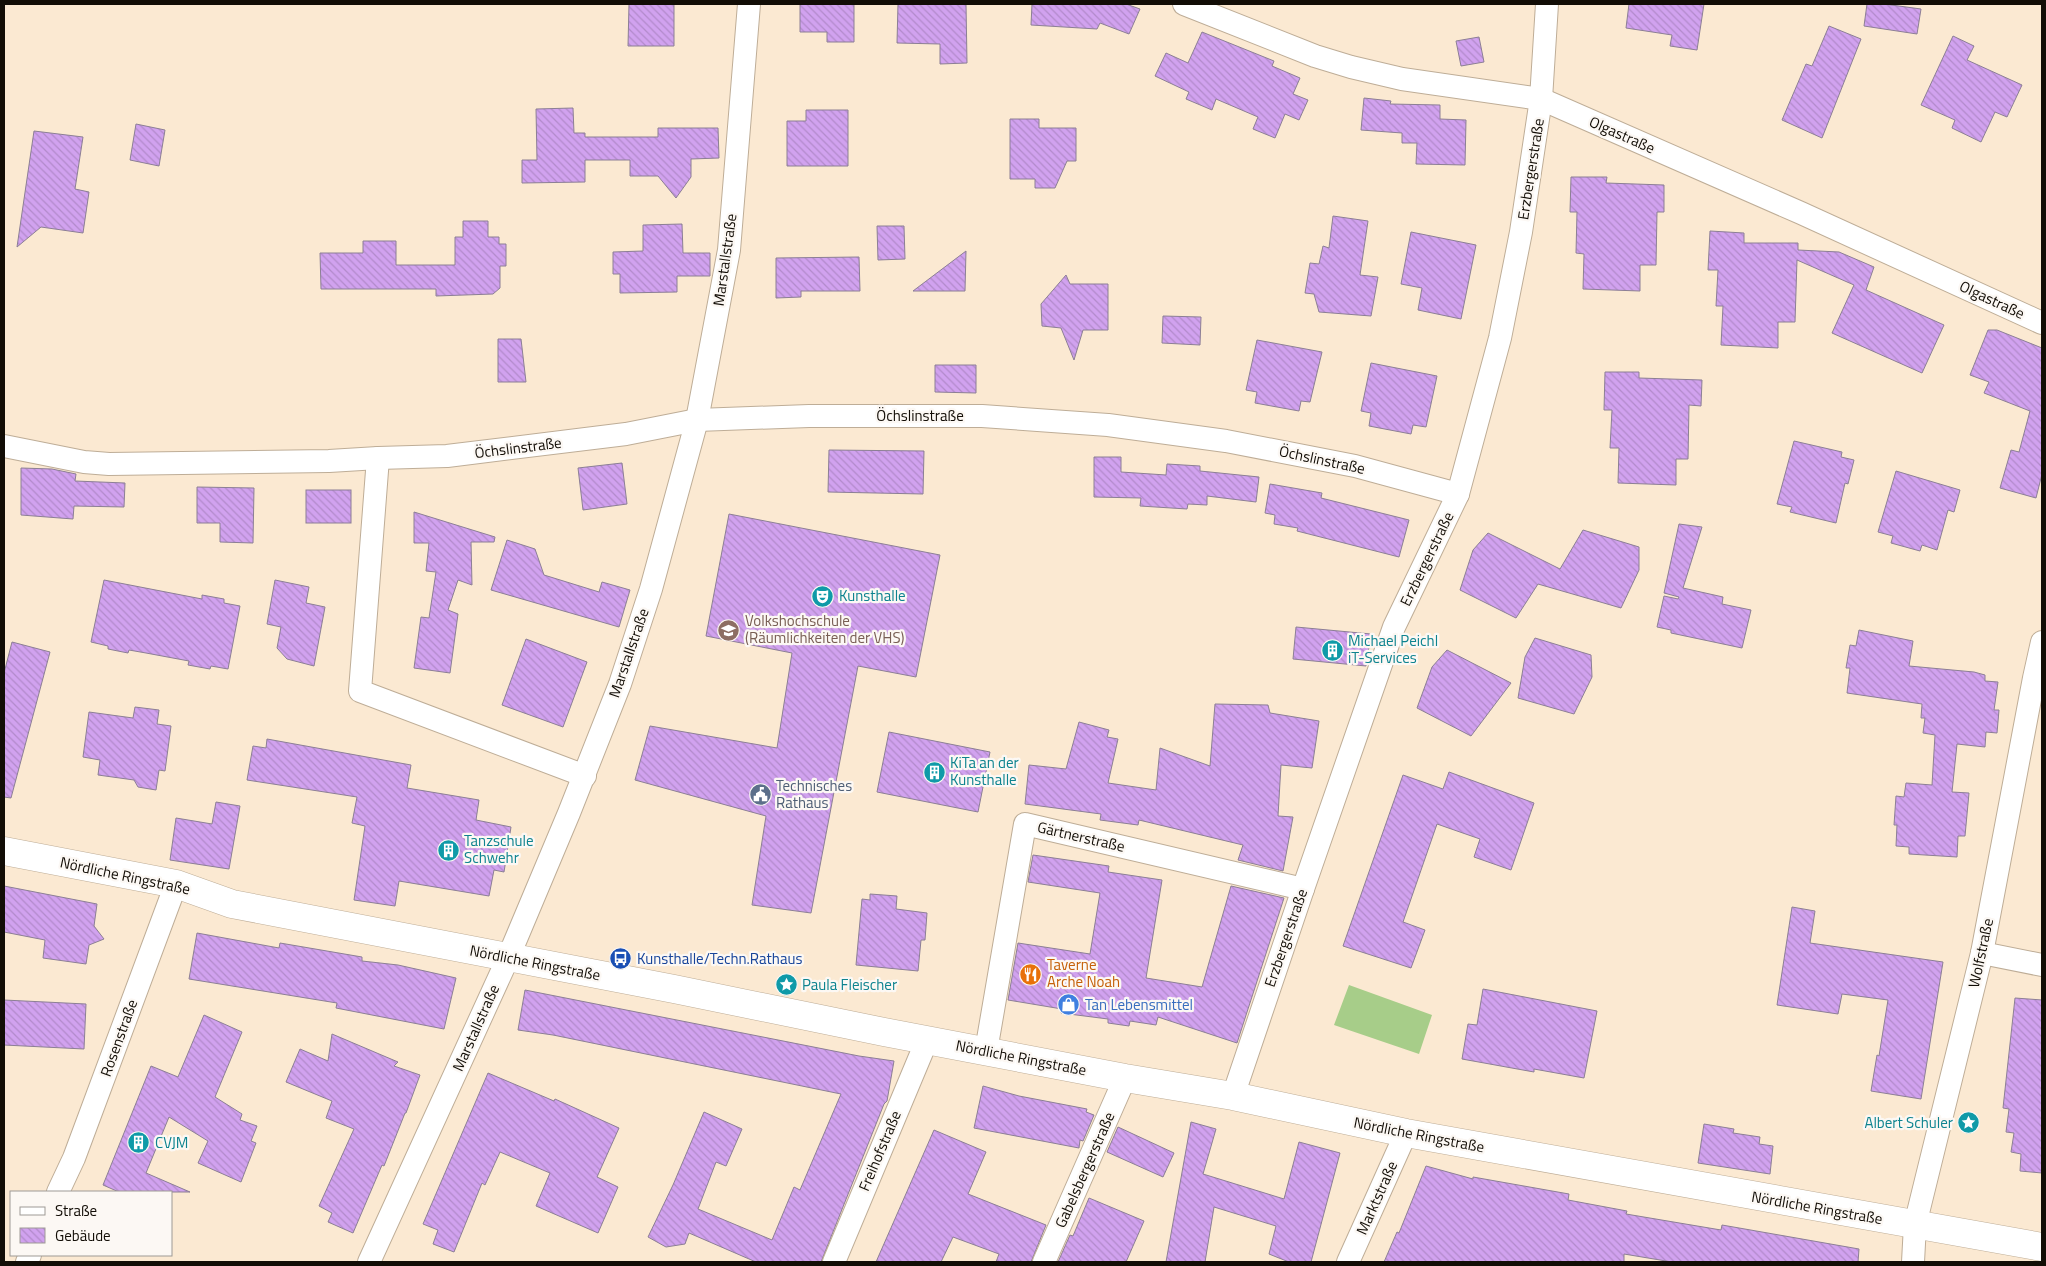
<svg xmlns="http://www.w3.org/2000/svg" width="2046" height="1266" viewBox="0 0 2046 1266" font-family="'Titillium Web',sans-serif">
  <defs>
    <pattern id="building-back-hatch" width="6" height="6" patternUnits="userSpaceOnUse" patternTransform="scale(1.25)"><rect width="6" height="6" fill="#d1a2ef"/><path d="M-1 5l2 2M0 0l6 6M5-1l2 2" fill="none" stroke="#b28acb"/></pattern>
  </defs>
  <rect width="100%" height="100%" fill="#fbe9d2"/>
  <!-- grass -->
  <path fill="#a7cd89" d="M1349,985L1432,1015L1419,1054L1334,1025Z"/>
  <!-- building -->
  <g fill="url(#building-back-hatch)" stroke="#8c7f95">
    <path d="M629,4H674V46H628Z"/>
    <path d="M800,4H854V42H827V32H800Z"/>
    <path d="M898,4H966L967,63L940,64V44L897,43Z"/>
    <path d="M1032,4H1126L1140,9L1129,34L1100,23L1097,29L1031,25Z"/>
    <path d="M1629,4H1704L1697,50L1670,46L1672,35L1626,28Z"/>
    <path d="M1867,4H1884L1921,9L1917,34L1864,26Z"/>
    <path d="M1829,26L1861,39L1822,138L1782,120L1806,64L1812,66Z"/>
    <path d="M1202,32L1274,61L1272,66L1300,78L1293,94L1308,100L1299,120L1285,114L1275,138L1253,129L1258,117L1216,99L1212,110L1186,99L1189,92L1155,76L1166,53L1188,63Z"/>
    <path d="M1953,36L1974,46L1967,60L2022,85L2007,117L1995,112L1981,142L1952,128L1955,120L1921,105Z"/>
    <path d="M1479,37L1484,62L1461,66L1456,41Z"/>
    <path d="M1364,98L1391,101L1390,104L1440,105V119L1466,120L1465,165L1416,164L1417,143H1402V133L1361,130Z"/>
    <path d="M573,108L574,133H585V137H658V128H718L719,158L691,159V177L676,198L658,176H630V160H585V182L522,183V160H537L536,109Z"/>
    <path d="M806,110H848V166H787V121H806Z"/>
    <path d="M1010,119H1039V128H1076V161H1067L1055,188H1035V179H1010Z"/>
    <path d="M136,124L165,130L159,166L130,160Z"/>
    <path d="M34,131L83,137L75,189L89,192L83,233L41,227L17,247Z"/>
    <path d="M1571,177H1607L1606,183L1664,185V212H1657L1656,265H1640V291L1583,289L1584,254L1576,253L1577,212H1570Z"/>
    <path d="M1333,216L1368,221L1360,275L1378,277L1371,316L1319,312L1314,294L1305,293L1310,263L1319,264L1323,246L1329,248Z"/>
    <path d="M463,221H488V237H499V244H506V266H500V288L493,294L436,296V289H321L320,253H363V241H396V265H455V237H463Z"/>
    <path d="M682,224L683,253H710V276H677V292L620,293V274H613V252L643,251V225Z"/>
    <path d="M877,226H904L905,259L878,260Z"/>
    <path d="M1710,231L1744,233V243H1798V250L1839,252L1874,267L1866,290L1944,325L1922,373L1832,333L1854,285L1797,260L1795,322H1778V348L1721,345L1723,306H1716L1718,270H1708Z"/>
    <path d="M1411,232L1476,245L1461,319L1418,310L1422,288L1401,284Z"/>
    <path d="M966,251L965,291H913Z"/>
    <path d="M859,257L860,291H801V297L776,298V258Z"/>
    <path d="M1066,275L1070,284H1108V330H1083L1074,360L1061,328L1042,326L1041,304Z"/>
    <path d="M1163,316L1201,317L1200,345L1162,343Z"/>
    <path d="M1988,330H1997L2042,348V474L2036,498L2000,488L2011,450L2019,452L2030,411L1984,393L1989,382L1970,375Z"/>
    <path d="M498,339H521L526,382H498Z"/>
    <path d="M1257,340L1322,352L1310,402L1301,401L1299,411L1255,403L1257,392L1246,390Z"/>
    <path d="M1371,363L1437,376L1426,427L1413,425L1411,434L1369,426L1371,413L1361,411Z"/>
    <path d="M935,365H976V393L935,392Z"/>
    <path d="M1605,372H1639V378L1702,380L1701,406L1689,405L1688,459H1676V485L1618,483L1619,448H1610L1612,410H1604Z"/>
    <path d="M1794,441L1842,452L1841,457L1854,460L1848,484L1845,483L1836,523L1790,512L1792,507L1777,504Z"/>
    <path d="M829,450L924,451L923,494L828,492Z"/>
    <path d="M1094,457H1121V472L1166,475L1167,464L1200,466V471L1259,477L1256,502L1207,496V505L1188,504L1187,509L1140,506L1141,498L1094,497Z"/>
    <path d="M622,463L627,504L583,510L578,468Z"/>
    <path d="M21,468L52,469L76,474L75,481L125,483L124,507L74,506L73,519L21,515Z"/>
    <path d="M1896,471L1960,490L1954,512L1948,510L1937,550L1922,545L1920,551L1891,543L1893,536L1878,532Z"/>
    <path d="M1270,484L1322,493L1321,498L1409,520L1399,557L1297,531L1298,528L1274,524L1275,515L1265,513Z"/>
    <path d="M197,487L254,488L253,543L220,542V523H197Z"/>
    <rect x="306" y="490" width="45" height="33"/>
    <path d="M414,512L495,537L494,542H471L472,585L458,580L448,610L458,614L450,673L414,668L421,617L429,618L436,572L426,571L429,543H414Z"/>
    <path d="M729,514L940,555L916,677L858,666L811,913L752,905L766,816L635,780L650,726L777,748L792,653L706,636Z"/>
    <path d="M1679,524L1702,527L1683,588L1723,597L1722,604L1751,610L1742,648L1671,633V630L1657,627L1664,596L1678,599L1679,597L1664,593Z"/>
    <path d="M1583,530L1639,547V570L1621,608L1538,584L1516,618L1460,590L1473,550L1488,533L1560,569Z"/>
    <path d="M507,540L535,549L544,575L599,592L602,582L630,590L619,627L491,590Z"/>
    <path d="M104,580L202,599V595L224,599V603L240,606L228,669L211,666L210,669L188,665L189,661L146,653L129,650L128,653L108,649V646L91,642Z"/>
    <path d="M275,580L309,587L306,603L325,607L314,666L287,659L277,648L281,627L267,624Z"/>
    <path d="M1296,627L1371,634L1366,666L1293,659Z"/>
    <path d="M1859,630L1913,641L1909,666L1974,672L1985,675V681L1998,682L1994,710H1999L1997,733L1986,732L1985,747L1957,744L1952,792L1969,793L1965,836H1958L1957,857L1909,854V847L1896,846L1897,825H1894L1896,796L1904,797L1906,783L1932,785L1935,735L1923,733L1925,718H1921L1922,704L1847,693L1850,668H1846L1850,645L1856,646Z"/>
    <path d="M1535,638L1591,655L1592,677L1574,714L1518,698L1525,657Z"/>
    <path d="M526,639L587,662L563,727L502,705Z"/>
    <path d="M12,642L50,652L11,798L4,797V673Z"/>
    <path d="M1447,650L1511,683L1471,736L1417,708L1432,667Z"/>
    <path d="M1215,704L1268,705L1270,713L1319,721L1312,768L1281,765L1278,816L1293,817L1283,871L1238,860L1243,845L1139,820L1138,825L1100,820L1101,814L1025,804L1029,765L1066,769L1079,722L1109,730L1107,737L1118,739L1108,783L1156,790L1160,748L1210,766Z"/>
    <path d="M135,707L159,710L157,724L171,726L165,771L159,770L156,790L138,787L134,780L98,775L100,760L83,757L89,712L133,718Z"/>
    <path d="M889,732L990,752L978,812L877,792Z"/>
    <path d="M267,739L411,765L407,788L479,800L476,820L511,827L504,872L494,870L489,896L399,881L395,906L354,900L365,826L352,823L357,797L247,780L253,746L266,748Z"/>
    <path d="M1449,772L1534,803L1511,870L1474,857L1480,839L1437,824L1403,922L1425,930L1411,968L1343,946L1403,775L1443,789Z"/>
    <path d="M216,802L240,806L229,869L170,860L176,818L212,824Z"/>
    <path d="M1033,855L1109,866L1108,872L1162,880L1146,978L1202,987L1231,886L1284,898L1237,1043L1158,1017L1156,1025L1130,1021L1129,1026L1108,1023V1019L1061,1013L1062,1009L1008,1000L1018,943L1090,954L1100,893L1028,882Z"/>
    <path d="M4,886L97,904L94,926L104,939L89,945L86,964L43,958L45,940L4,932Z"/>
    <path d="M870,894L897,896L896,909L927,913L925,940H921L918,971L856,965L862,899L870,900Z"/>
    <path d="M1792,907L1815,911L1810,943L1943,962L1921,1099L1871,1091L1877,1055L1879,1056L1888,1000L1842,994L1838,1014L1777,1005Z"/>
    <path d="M197,933L279,948L280,943L362,957V961L398,965L456,978L444,1029L336,1008L337,1003L189,979Z"/>
    <path d="M1483,989L1597,1011L1584,1078L1534,1069V1072L1462,1059L1468,1024L1477,1025Z"/>
    <path d="M525,990L859,1056L894,1061L887,1101L884,1104L821,1262H756L689,1233L685,1244L666,1247L648,1237L673,1185L704,1112L742,1129L726,1166L716,1162L698,1209L772,1240L794,1187L800,1190L841,1094L553,1035L518,1030Z"/>
    <path d="M2015,998L2042,1000V1173L2020,1171L2021,1154L2011,1152L2014,1133L2006,1132L2009,1109L2003,1108Z"/>
    <path d="M4,1000L86,1004L84,1049L4,1045Z"/>
    <path d="M204,1015L242,1032L215,1097L242,1114L240,1120L257,1126L251,1141L256,1143L241,1182L198,1163L208,1141L169,1117L146,1173L190,1192H119L103,1185L151,1066L178,1077Z"/>
    <path d="M332,1034L398,1062L394,1066L420,1075L406,1113H405L384,1166L382,1165L353,1233L328,1222L332,1213L319,1206L354,1129L326,1118L332,1101L286,1082L300,1049L328,1061Z"/>
    <path d="M488,1073L554,1101L555,1099L619,1128L597,1177L618,1187L598,1233L536,1206L550,1173L500,1152L485,1185L482,1183L454,1252L433,1244L438,1230L423,1224Z"/>
    <path d="M983,1086L1019,1096L1087,1109L1086,1112L1094,1115L1083,1141L1080,1140L1079,1148L974,1128Z"/>
    <path d="M1191,1122L1216,1129L1203,1174L1284,1199L1299,1142L1340,1153L1311,1262H1289L1269,1254L1276,1226L1214,1207L1205,1262H1166Z"/>
    <path d="M1704,1124L1734,1129L1733,1133L1760,1137L1759,1144L1773,1146L1770,1174L1698,1163Z"/>
    <path d="M1118,1127L1174,1153L1163,1177L1107,1152Z"/>
    <path d="M934,1130L986,1152L968,1194L1046,1225L1031,1262H996L999,1254L953,1237L941,1262H876Z"/>
    <path d="M1426,1166L1473,1179V1177L1569,1194L1568,1200L1627,1211L1626,1214L1721,1230L1722,1225L1859,1249L1858,1262H1672L1624,1254V1262H1384L1397,1232L1399,1233Z"/>
    <path d="M1089,1198L1144,1221L1126,1262H1058L1070,1235L1073,1236Z"/>
  </g>
  <g fill="none" stroke-linecap="round" stroke-linejoin="round">
    <defs>
      <g id="street">
        <path d="M1184,4L1315,56L1351,67L1402,79L1541,99L1801,213L2042,323"/>
        <path d="M4,446L84,462L109,464L329,461L378,458L447,456L626,434L697,420L809,416H982L1108,425L1226,441L1355,466L1458,494"/>
        <path d="M378,458L360,691L585,776"/>
        <path d="M1982,953L2042,965"/>
        <path d="M986,1051L1025,824L1303,889"/>
        <path d="M1233,1096L1303,889L1394,627L1458,494L1500,338L1521,232L1541,99L1547,4"/>
        <path d="M58,1192L74,1158L176,884"/>
        <path d="M27,1262L30,1255"/>
        <path d="M369,1262L508,958L569,813L620,684L651,589L697,420L729,250L749,4"/>
        <path d="M834,1262L927,1040"/>
        <path d="M1044,1262L1125,1078"/>
        <path d="M1348,1262L1406,1133"/>
        <path d="M1913,1262L1915,1225L1982,953L2034,678L2042,642"/>
      </g>
      <path id="secondary" d="M4,851L176,884L232,904L674,989L884,1032L1125,1078L1233,1096L1406,1133L2042,1247"/>
    </defs>
    <!-- street casing -->
    <use href="#street" stroke="#bead97" stroke-width="24"/>
    <!-- secondary casing -->
    <use href="#secondary" stroke="#bead97" stroke-width="29"/>
    <!-- street -->
    <use href="#street" stroke="#fff" stroke-width="22"/>
    <!-- secondary -->
    <use href="#secondary" stroke="#fff" stroke-width="28"/>
  </g>
  <!-- icons -->
  <defs>
    <symbol id="theatre-disc" viewBox="-11 -11 22 22"><circle r="9.5" fill="#0f9aa8" stroke="#fcf8f4"/><path d="M-5-5.5Q0-4 5-5.5V0Q5 5 0 6Q-5 5-5 0ZM-3.3-2.5H-1v1.5H-3.3ZM1-2.5H3.3v1.5H1ZM-2.8 1Q0 5.5 2.8 1Z" fill="#fff"/></symbol>
    <symbol id="school-disc" viewBox="-11 -11 22 22"><circle r="9.5" fill="#8d6e63" stroke="#fcf8f4"/><path d="M0-5L7-2L0 1L-7-2ZM-4 1L0 2.5L4 1V4Q0 6-4 4Z" fill="#fff"/></symbol>
    <symbol id="building-disc" viewBox="-11 -11 22 22"><circle r="9.5" fill="#0f9aa8" stroke="#fcf8f4"/><path d="M-4-6H4V6H1V3H-1V6H-4ZM-2.5-4.3h1.7v1.8h-1.7ZM.8-4.3h1.7v1.8H.8ZM-2.5-1h1.7V.8h-1.7ZM.8-1h1.7V.8H.8Z" fill="#fff"/></symbol>
    <symbol id="civic-disc" viewBox="-11 -11 22 22"><circle r="9.5" fill="#5c6f8a" stroke="#fcf8f4"/><path d="M-.6-6.5H3V-4.5H.6V-3L4-1V1h2V6H-6V1h2V-1L-.6-3ZM-1.2 2.5V6h2.4V2.5Z" fill="#fff"/></symbol>
    <symbol id="bus-disc" viewBox="-11 -11 22 22"><circle r="9.5" fill="#1a4fb4" stroke="#fcf8f4"/><path d="M-5-6H5V4H4V6H2V4H-2V6H-4V4H-5ZM-3.5-4V0h7V-4ZM-3.5 1.2v1.5H-2V1.2ZM2 1.2v1.5H3.5V1.2Z" fill="#fff"/></symbol>
    <symbol id="restaurant-disc" viewBox="-11 -11 22 22"><circle r="9.5" fill="#e8710a" stroke="#fcf8f4"/><path d="M-5-6h1v4h1v-4h1v4h1v-4h1v5L-1.5 .5V6h-2V.5L-5-1ZM5-6V6H3V1.5H1.5Q1.5-4 5-6Z" fill="#fff"/></symbol>
    <symbol id="sight-disc" viewBox="-11 -11 22 22"><circle r="9.5" fill="#0f9aa8" stroke="#fcf8f4"/><path d="M0-6L1.8-2.2L6-1.7L2.9 1.2L3.7 5.4L0 3.3L-3.7 5.4L-2.9 1.2L-6-1.7L-1.8-2.2Z" fill="#fff"/></symbol>
    <symbol id="shop-disc" viewBox="-11 -11 22 22"><circle r="9.5" fill="#3f7fe0" stroke="#fcf8f4"/><path d="M-5-2.5h2.3a2.7 3.5 0 0 1 5.4 0H5L5.5 6h-11ZM-1.5-2.5h3a1.5 2.3 0 0 0-3 0Z" fill="#fff"/></symbol>
  </defs>
  <g fill-rule="evenodd">
    <use href="#theatre-disc" x="810" y="584" width="25" height="25"/>
    <use href="#school-disc" x="716" y="618" width="25" height="25"/>
    <use href="#building-disc" x="1320" y="638" width="25" height="25"/>
    <use href="#building-disc" x="922" y="760" width="25" height="25"/>
    <use href="#civic-disc" x="748" y="782" width="25" height="25"/>
    <use href="#building-disc" x="436" y="838" width="25" height="25"/>
    <use href="#bus-disc" x="608" y="946" width="25" height="25"/>
    <use href="#restaurant-disc" x="1018" y="962" width="25" height="25"/>
    <use href="#sight-disc" x="774" y="972" width="25" height="25"/>
    <use href="#shop-disc" x="1056" y="992" width="25" height="25"/>
    <use href="#sight-disc" x="1956" y="1110" width="25" height="25"/>
    <use href="#building-disc" x="126" y="1130" width="25" height="25"/>
  </g>
  <g text-anchor="middle" stroke-width="4.5" stroke-linejoin="round" paint-order="stroke">
    <!-- street labels -->
    <g font-size="15" fill="#120d06" stroke="#fcf8f4">
      <text transform="translate(1622 135) rotate(24)" y="5">Olgastraße</text>
      <text transform="translate(1531 169) rotate(-81)" y="5">Erzbergerstraße</text>
      <text transform="translate(725 260) rotate(-82)" y="5">Marstallstraße</text>
      <text transform="translate(1992 300) rotate(25)" y="5">Olgastraße</text>
      <text x="920" y="421">Öchslinstraße</text>
      <text transform="translate(518 448) rotate(-7)" y="5">Öchslinstraße</text>
      <text transform="translate(1322 460) rotate(12)" y="5">Öchslinstraße</text>
      <text transform="translate(1427 559) rotate(-64)" y="5">Erzbergerstraße</text>
      <text transform="translate(629 653) rotate(-71)" y="5">Marstallstraße</text>
      <text transform="translate(1081 837) rotate(13)" y="5">Gärtnerstraße</text>
      <text transform="translate(125 876) rotate(12)" y="5">Nördliche Ringstraße</text>
      <text transform="translate(1286 938) rotate(-71)" y="5">Erzbergerstraße</text>
      <text transform="translate(1981 953) rotate(-78)" y="5">Wolfstraße</text>
      <text transform="translate(535 963) rotate(11)" y="5">Nördliche Ringstraße</text>
      <text transform="translate(476 1028) rotate(-66)" y="5">Marstallstraße</text>
      <text transform="translate(119 1038) rotate(-70)" y="5">Rosenstraße</text>
      <text transform="translate(1021 1058) rotate(11)" y="5">Nördliche Ringstraße</text>
      <text transform="translate(1419 1135) rotate(11)" y="5">Nördliche Ringstraße</text>
      <text transform="translate(880 1151) rotate(-67)" y="5">Freihofstraße</text>
      <text transform="translate(1085 1170) rotate(-66)" y="5">Gabelsbergerstraße</text>
      <text transform="translate(1377 1198) rotate(-66)" y="5">Marktstraße</text>
      <text transform="translate(1817 1208) rotate(10)" y="5">Nördliche Ringstraße</text>
    </g>
    <!-- culture labels -->
    <g font-size="15" fill="#0d838f" stroke="#fcf8f4" text-anchor="start">
      <text x="839" y="601">Kunsthalle</text>
      <text x="1348" y="646">Michael Peichl<tspan x="1348" dy="17">iT-Services</tspan></text>
      <text x="950" y="768">KiTa an der<tspan x="950" dy="17">Kunsthalle</tspan></text>
      <text x="464" y="846">Tanzschule<tspan x="464" dy="17">Schwehr</tspan></text>
      <text x="802" y="990">Paula Fleischer</text>
      <text x="1953" y="1128" text-anchor="end">Albert Schuler</text>
      <text x="155" y="1148">CVJM</text>
    </g>
    <!-- education labels -->
    <g font-size="15" fill="#785e54" stroke="#fcf8f4" text-anchor="start">
      <text x="745" y="626">Volkshochschule<tspan x="745" dy="17">(Räumlichkeiten der VHS)</tspan></text>
    </g>
    <!-- service labels -->
    <g font-size="15" fill="#4e5e75" stroke="#fcf8f4" text-anchor="start">
      <text x="776" y="791">Technisches<tspan x="776" dy="17">Rathaus</tspan></text>
    </g>
    <!-- transit labels -->
    <g font-size="15" fill="#164399" stroke="#fcf8f4" text-anchor="start">
      <text x="637" y="964">Kunsthalle/Techn.Rathaus</text>
    </g>
    <!-- food labels -->
    <g font-size="15" fill="#c56008" stroke="#fcf8f4" text-anchor="start">
      <text x="1047" y="970">Taverne<tspan x="1047" dy="17">Arche Noah</tspan></text>
    </g>
    <!-- shop labels -->
    <g font-size="15" fill="#366cbe" stroke="#fcf8f4" text-anchor="start">
      <text x="1085" y="1010">Tan Lebensmittel</text>
    </g>
  </g>
  <!-- border -->
  <rect width="2046" height="1266" fill="none" stroke="#120d06" stroke-width="10"/>
  <!-- legend -->
  <rect x="10" y="1191" width="162" height="65" fill="#fcf8f4" stroke="#9e9a95"/>
  <rect x="20" y="1207" width="25" height="8" fill="#ffffff" stroke="#9e9a95"/>
  <text x="55" y="1216" font-size="15" fill="#120d06">Straße</text>
  <rect x="20" y="1228" width="25" height="15" fill="url(#building-back-hatch)" stroke="#9e9a95"/>
  <text x="55" y="1241" font-size="15" fill="#120d06">Gebäude</text>
</svg>
